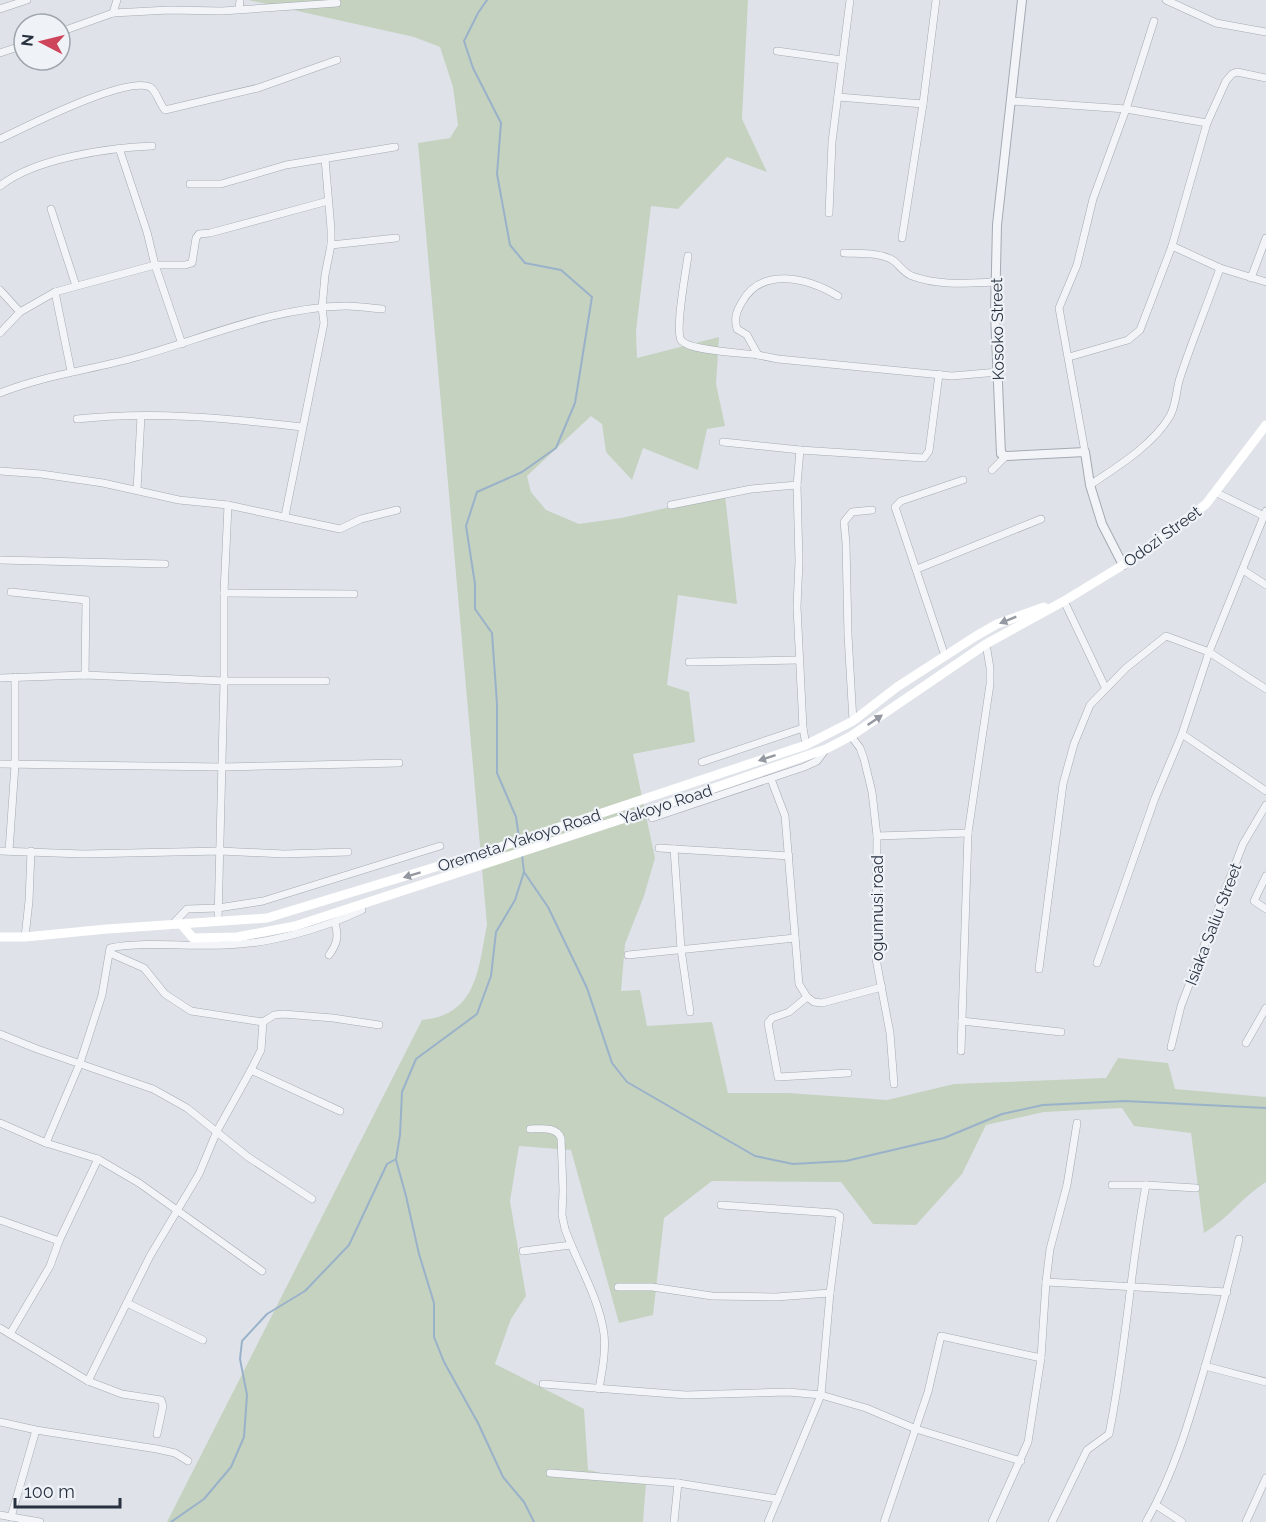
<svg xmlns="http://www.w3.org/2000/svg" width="1266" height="1522" viewBox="0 0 1266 1522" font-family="Raleway,sans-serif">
  <rect width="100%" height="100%" fill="#dfe3e9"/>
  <!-- green -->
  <path fill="#c5d2c0" d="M248,0H748L742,119L767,172L727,157L678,209L651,206L636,331L637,358L719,337L716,384L725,426L707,429L698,470L643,448L632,480L606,452L602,424L591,416L527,476L531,492L546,510L579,524L621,518L725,495L737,604L678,595L667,685L689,692L695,742L633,754L655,858L644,896L625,944L621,991L640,990L647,1026L712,1022L728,1093H788L887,1100L954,1084L1106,1078L1118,1058L1168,1063L1175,1089L1266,1097V1182C1243,1196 1228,1219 1204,1233L1191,1133L1134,1126L1122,1108L1044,1112L986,1125L962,1174L916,1225L873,1224L841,1182L712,1181L664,1218L653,1315L619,1323L571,1150L519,1146L510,1201L526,1296L511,1319L495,1364L584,1409L588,1470L646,1483L643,1522H167L422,1020C477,1015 478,970 487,925L418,143L450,138L458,125L453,87L440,47L414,37Z"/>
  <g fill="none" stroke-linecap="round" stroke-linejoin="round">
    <!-- stream -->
    <g stroke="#9ab2c9" stroke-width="2">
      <path d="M487,0L478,13L464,41L473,68L501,123L497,174L510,245L525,263L561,270L592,297L575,403L556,448L522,472L477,492L466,526L475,584V609L492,633L497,704V773L516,817L519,838"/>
      <path d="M524,872L548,907L587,988L612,1063L627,1082L755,1156L793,1164L846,1161L944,1138L1002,1114L1043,1105L1125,1101L1266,1108"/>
      <path d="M396,1160L406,1196L419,1254L434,1303V1337L444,1362L478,1423L503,1477L524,1502L534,1522"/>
      <path d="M171,1522L204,1499L231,1467L244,1437L247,1395L240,1359L242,1341L267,1314L305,1291L349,1245L387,1164L396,1159L400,1135L402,1092L416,1059L477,1014L491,976L496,932L515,900L524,872L522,855"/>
    </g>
    <defs>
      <g id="minor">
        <path d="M1166,0L1216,23L1266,32"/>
        <path d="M0,9L27,0"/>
        <path d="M239,9L240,0"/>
        <path d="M113,13L117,0"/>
        <path d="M60,32L113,13L169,10L222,11L337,3"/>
        <path d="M777,51L842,60"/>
        <path d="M0,53L24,45"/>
        <path d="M838,97L923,104"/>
        <path d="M1011,101L1126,109L1207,123"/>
        <path d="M0,139C26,127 125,76 150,87C156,90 159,103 165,110L258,88L337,60"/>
        <path d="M119,148L147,232L155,265L182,344"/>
        <path d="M190,184H221L286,165L395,147"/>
        <path d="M0,186C35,158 108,148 152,146"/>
        <path d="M51,209L76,286"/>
        <path d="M829,213L832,142L850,0"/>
        <path d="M902,238L923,104L936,0"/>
        <path d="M331,245L396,238"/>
        <path d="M1172,246L1220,268L1266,282"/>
        <path d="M844,253C859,254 881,252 894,261C900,266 904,273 912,276C939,286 968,283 996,282"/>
        <path d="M688,256C686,270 675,330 681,340C688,351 744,353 758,355"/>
        <path d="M1251,278L1266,238"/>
        <path d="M0,290L20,312"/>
        <path d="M55,292L71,371"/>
        <path d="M838,296C808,278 762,266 742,302C736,312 734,319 737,329L747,335L758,355L778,359L952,376L998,372"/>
        <path d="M0,333L20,312L55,292L155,265H185L192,263L196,238L199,234L210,233L328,201"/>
        <path d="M1069,357L1128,340L1140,330L1172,246L1207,123L1226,81L1232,74L1237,72L1266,78"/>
        <path d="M0,393C45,375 91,370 137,357C205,338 274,307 346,306C357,306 370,308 382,309"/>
        <path d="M77,419C152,411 227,418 302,427"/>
        <path d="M723,442L800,450L924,458L929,451L939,374"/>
        <path d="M800,450L797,485L799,561L797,607L803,728L806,745"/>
        <path d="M1085,452L1059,308L1077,265L1093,199L1126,109L1154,21"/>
        <path d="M992,470L1006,456"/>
        <path d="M0,471L41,474L103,483L179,500L228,505L340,529L361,519L397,510"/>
        <path d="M1090,485C1117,467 1153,445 1170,416C1176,405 1176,393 1179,381C1191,343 1207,306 1220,268"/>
        <path d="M137,490L141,416"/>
        <path d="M1215,492L1264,516"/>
        <path d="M671,505L751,489L797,485"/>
        <path d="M285,516L324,323L322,308L325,275L331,245V229L325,159"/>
        <path d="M0,560L165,564"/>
        <path d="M917,569L1041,519"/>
        <path d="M1243,570L1266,585"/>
        <path d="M11,592L86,600L85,675"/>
        <path d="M224,593L354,594"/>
        <path d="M1064,601L1105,687"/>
        <path d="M945,656L895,507L901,501L963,480"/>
        <path d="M689,662L799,660"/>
        <path d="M0,678L85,675L224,681H326"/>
        <path d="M853,721L848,635L846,543L844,522L852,512L872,510"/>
        <path d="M1182,734L1266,791"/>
        <path d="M851,736L860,748L864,759L872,792L877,836L876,959L890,1033L894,1084"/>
        <path d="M702,762L803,728"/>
        <path d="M0,764L222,767L399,763"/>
        <path d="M771,779L785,816L799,984L807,997L814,1002L822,1003L882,987"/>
        <path d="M652,818L804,767L817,761L826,749"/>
        <path d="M877,836L968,833"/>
        <path d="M659,848L789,856"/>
        <path d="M674,849L681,949L690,1012"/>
        <path d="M0,851L83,854L220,851L284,854L348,852"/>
        <path d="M9,851L15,765V677"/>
        <path d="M1266,876L1254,901L1266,909"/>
        <path d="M218,921L224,681V593L228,505"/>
        <path d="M172,925L187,909L218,908L263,901L440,846"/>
        <path d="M25,937L29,901L31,851"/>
        <path d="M110,953L144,968L165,994L191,1011L263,1022L274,1015L283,1014L333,1018L379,1025"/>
        <path d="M329,955C337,944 339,937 335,923"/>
        <path d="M628,955L795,938"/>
        <path d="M1097,963L1155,798L1182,734L1209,652L1266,511"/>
        <path d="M1039,969L1063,784L1074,744L1090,705L1126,668L1166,636L1209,652L1266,689"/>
        <path d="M807,997L789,1012L772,1018L768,1023L778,1077L848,1073"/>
        <path d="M962,1021L1061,1032"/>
        <path d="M0,1034L37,1049L153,1089L187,1108L248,1157L312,1199"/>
        <path d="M1246,1043L1266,1008"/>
        <path d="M1171,1047L1181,1006L1226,888L1243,844L1266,805"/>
        <path d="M961,1051L968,833L990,684V668L986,644"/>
        <path d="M251,1070L340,1111"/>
        <path d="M0,1123L46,1143L98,1159L139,1183L262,1271"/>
        <path d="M530,1129C541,1129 556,1126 561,1138L563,1190L562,1215L565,1229C577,1263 599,1297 604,1334C606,1352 602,1371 599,1389"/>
        <path d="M46,1143L80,1063L102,995L110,948C148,941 187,947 225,945C269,944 322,929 362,910"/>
        <path d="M1146,1185L1196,1188"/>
        <path d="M721,1205L835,1213L840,1216L830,1293L821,1395L768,1522"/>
        <path d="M0,1220L59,1241"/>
        <path d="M523,1251L571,1245"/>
        <path d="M1046,1282L1227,1292"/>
        <path d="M618,1287H652L712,1296L776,1297L830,1293"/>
        <path d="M127,1303L203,1340"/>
        <path d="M0,1328L88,1381L122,1394L161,1400L163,1406L157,1434"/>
        <path d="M10,1334L50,1266L59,1241L98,1159"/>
        <path d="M1205,1366L1266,1382"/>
        <path d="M88,1381L150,1256L199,1174L217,1131L251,1070L261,1050L263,1022"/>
        <path d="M543,1384L686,1395L788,1392L821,1395L866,1408L916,1429L1021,1461"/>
        <path d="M0,1422L36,1430L157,1449L175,1453L188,1461"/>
        <path d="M550,1473L678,1483L778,1499"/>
        <path d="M1156,1505L1182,1522"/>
        <path d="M0,1515L40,1522"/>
        <path d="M11,1517L36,1430"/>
        <path d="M674,1522L678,1483"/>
        <path d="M884,1522L928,1392L941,1336L1041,1358"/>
        <path d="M992,1522L1028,1442L1041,1358L1046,1282L1050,1249L1067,1185L1077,1123"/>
        <path d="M1052,1522L1087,1450L1109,1434C1126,1351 1130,1268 1146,1185H1112"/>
        <path d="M1146,1522C1175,1472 1190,1418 1206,1363C1218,1322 1230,1281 1239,1239"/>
        <path d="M1246,1522L1266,1478"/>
      </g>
      <path id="tertiary" d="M1022,0L997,225L995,313L1001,454L1006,456L1085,452L1090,485L1102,524L1123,565"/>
    </defs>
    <!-- minor casing -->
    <use href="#minor" stroke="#a4aab3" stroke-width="8"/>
    <!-- tertiary casing -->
    <use href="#tertiary" stroke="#a4aab3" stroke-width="10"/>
    <!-- minor -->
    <use href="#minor" stroke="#f2f4f7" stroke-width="7"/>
    <!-- tertiary -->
    <use href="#tertiary" stroke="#f2f4f7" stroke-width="8"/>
    <!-- secondary -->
    <g stroke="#fff" stroke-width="9">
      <path d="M181,924L193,938L237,937L295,926L653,809L826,749L851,736L986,644L1064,601L1123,565L1192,515L1206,504L1266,425"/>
      <path d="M0,937H25L107,929L267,918L485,852L806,745L853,721L897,687L976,636L997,624L1044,607"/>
    </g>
  </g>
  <!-- one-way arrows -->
  <defs><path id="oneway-solid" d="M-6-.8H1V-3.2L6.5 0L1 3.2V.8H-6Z" transform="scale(1.5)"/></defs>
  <g fill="#9498a0">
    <use href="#oneway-solid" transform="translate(1008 620) rotate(158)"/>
    <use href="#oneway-solid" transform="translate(875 720) rotate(-34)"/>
    <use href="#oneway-solid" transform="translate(767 758) rotate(162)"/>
    <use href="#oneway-solid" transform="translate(412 875) rotate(163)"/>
  </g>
  <g text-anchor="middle" stroke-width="4.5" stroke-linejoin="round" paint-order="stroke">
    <!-- street labels -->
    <g font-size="16" fill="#283140" stroke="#eff2f6">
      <text transform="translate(997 329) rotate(-91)" y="6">Kosoko Street</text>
      <text transform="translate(1162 536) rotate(-36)" y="6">Odozi Street</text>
      <text transform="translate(666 804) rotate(-18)" y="6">Yakoyo Road</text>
      <text transform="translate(519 840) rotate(-18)" y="6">Oremeta/Yakoyo Road</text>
      <text transform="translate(877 908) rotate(-90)" y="6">ogunnusi road</text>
      <text transform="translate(1213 924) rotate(-69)" y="6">Isiaka Saliu Street</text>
    </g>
  </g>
  <!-- north arrow -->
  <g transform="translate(42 42) rotate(277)"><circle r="28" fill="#eff2f6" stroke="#9fa5ad" stroke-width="1.5"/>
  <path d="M0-4.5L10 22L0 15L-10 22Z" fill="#cd445b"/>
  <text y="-9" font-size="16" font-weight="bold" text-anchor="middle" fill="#283140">N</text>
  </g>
  <!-- scale -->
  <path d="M15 1498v9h105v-9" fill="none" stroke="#283140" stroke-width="3"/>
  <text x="24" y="1498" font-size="18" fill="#283140" stroke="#eff2f6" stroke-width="4.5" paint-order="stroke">100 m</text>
</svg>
